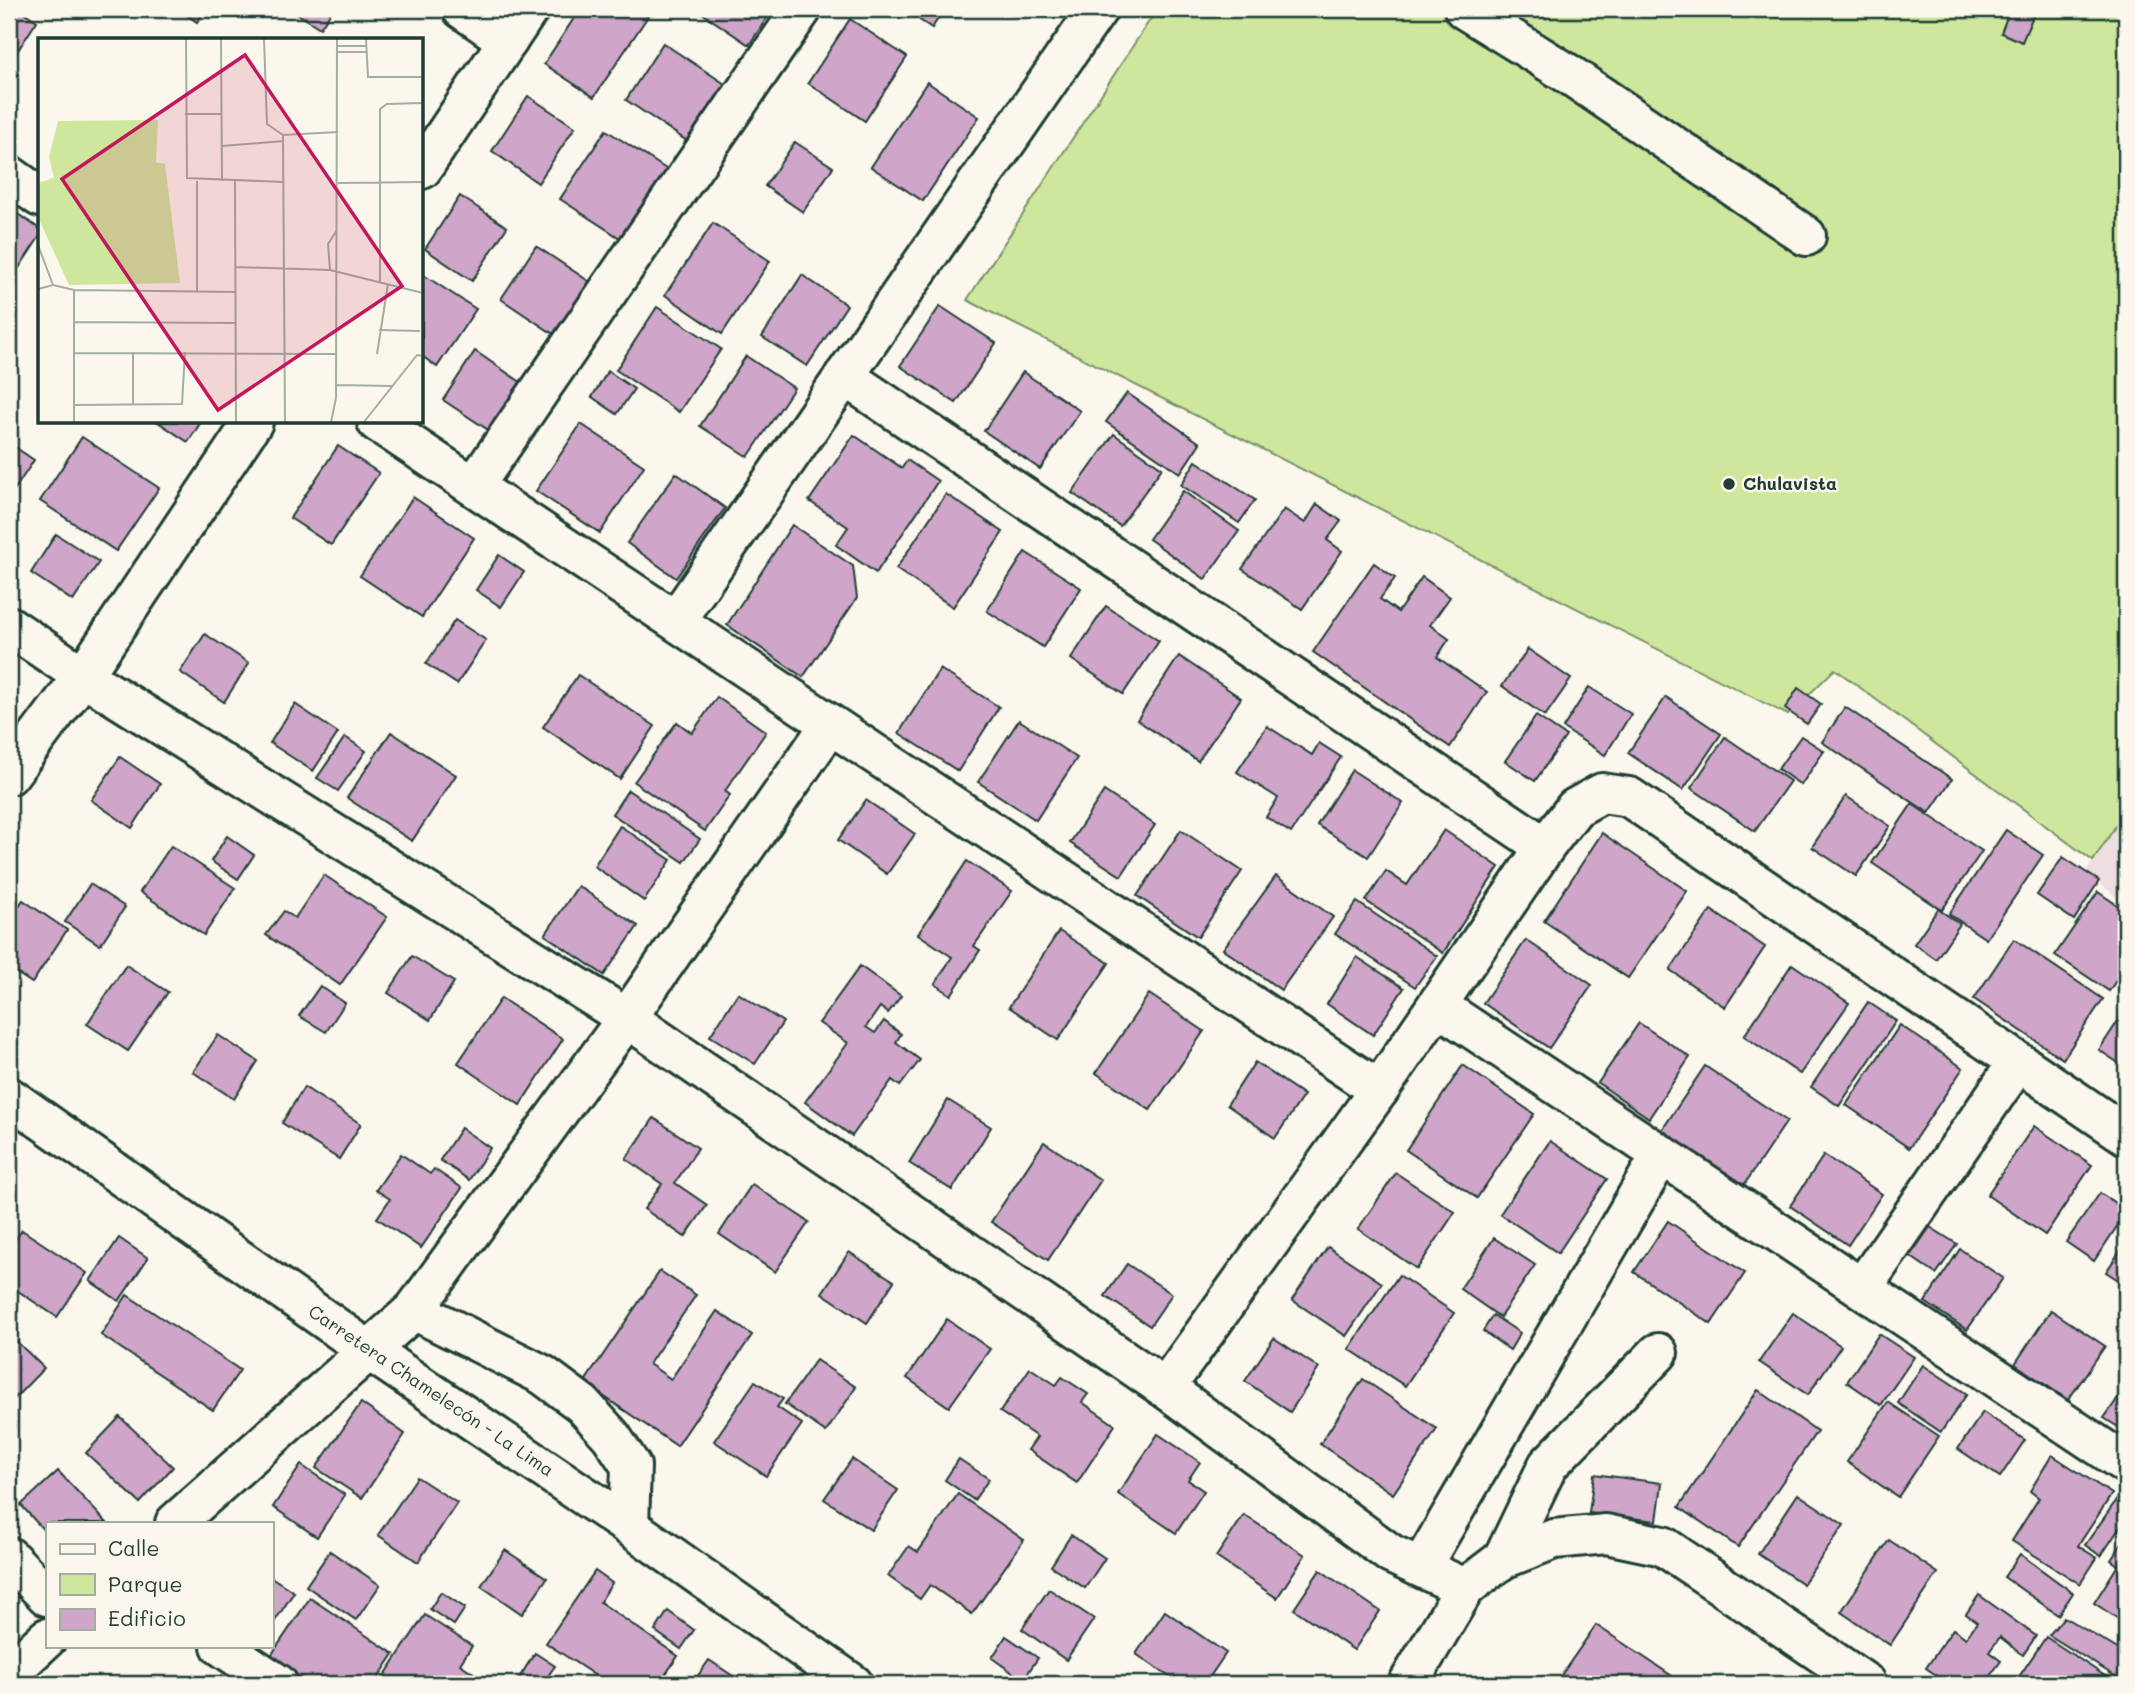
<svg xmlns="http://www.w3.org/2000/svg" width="2135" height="1693" viewBox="0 0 2135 1693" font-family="Mali,sans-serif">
  <rect width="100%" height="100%" fill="#fbf7ec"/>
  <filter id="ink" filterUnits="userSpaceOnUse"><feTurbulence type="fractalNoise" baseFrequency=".0143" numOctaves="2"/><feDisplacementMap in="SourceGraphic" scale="14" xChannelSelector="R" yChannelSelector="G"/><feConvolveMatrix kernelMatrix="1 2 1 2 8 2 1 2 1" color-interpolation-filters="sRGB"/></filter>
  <g filter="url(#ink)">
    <!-- built -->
    <path fill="#eedee2" d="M2126,810V905L2086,872Z"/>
    <!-- green -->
    <path fill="#cee79d" stroke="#769268" stroke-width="2" d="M1157,9H2126V810L2093,861L1835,669L1788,715L967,300Z"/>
    <!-- building -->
    <g fill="#cfa5ca" stroke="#1f3d34" stroke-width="2">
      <path d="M9,9H19L37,21L9,64Z"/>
      <path d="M178,9H206L197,22Z"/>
      <path d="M290,9H333L320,28Z"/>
      <path d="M580,9H637L648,16L594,97L544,64Z"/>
      <path d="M696,9H773L749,45Z"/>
      <path d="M903,9H944L932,28Z"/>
      <path d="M1523,9H1549L1545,18Z"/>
      <path d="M2010,9H2036L2022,42L2001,33Z"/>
      <path d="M850,19L907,57L865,121L808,83Z"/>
      <path d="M663,43L731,88L693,145L626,100Z"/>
      <path d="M927,82L979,117L923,201L871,167Z"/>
      <path d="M528,96L575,127L538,183L492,151Z"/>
      <path d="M606,130L669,171L623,240L560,199Z"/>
      <path d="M795,142L833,167L803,212L765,186Z"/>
      <path d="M460,196L507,227L472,281L425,249Z"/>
      <path d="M9,208L40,229V236L9,283Z"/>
      <path d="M713,223L770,261L722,334L665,295Z"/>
      <path d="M536,246L596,286L561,339L501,299Z"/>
      <path d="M422,274L476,309L437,367L422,356Z"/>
      <path d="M802,275L847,305L807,366L762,337Z"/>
      <path d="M940,306L996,343L956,403L900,366Z"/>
      <path d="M657,307L721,349L679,412L616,370Z"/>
      <path d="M475,351L528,387L496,435L443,400Z"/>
      <path d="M746,356L794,388L748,457L700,426Z"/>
      <path d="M608,371L634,389L617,414L592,397Z"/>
      <path d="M1023,372L1080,411L1040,469L984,431Z"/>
      <path d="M1127,393L1200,443L1180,473L1106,422Z"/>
      <path d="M158,422H201L188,442Z"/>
      <path d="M581,424L644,466L600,533L536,491Z"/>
      <path d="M1114,434L1162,468L1120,526L1072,493Z"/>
      <path d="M854,435L902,468L907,460L938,481L876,573L836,545L848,527L809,501Z"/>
      <path d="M82,437L159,488L116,551L40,501Z"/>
      <path d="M9,443L34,460L9,498Z"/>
      <path d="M338,446L379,473L331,545L290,518Z"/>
      <path d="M1196,461L1255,500L1239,523L1181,485Z"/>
      <path d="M676,473L725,508L676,578L627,543Z"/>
      <path d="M1183,491L1239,531L1205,579L1149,539Z"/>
      <path d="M946,494L1003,532L953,607L896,569Z"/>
      <path d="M413,497L474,538L422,617L360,576Z"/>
      <path d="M1317,504L1341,521L1327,540L1342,551L1302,609L1242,569L1284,509L1305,523Z"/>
      <path d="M792,525L853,566L857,598L803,677L727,625Z"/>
      <path d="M56,534L99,562L73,601L31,573Z"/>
      <path d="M1025,552L1081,588L1043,647L987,611Z"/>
      <path d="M499,555L524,572L501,607L476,590Z"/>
      <path d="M1374,563L1395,578L1380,599L1398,612L1422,577L1450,597L1430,625L1449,639L1437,657L1487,692L1450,747L1313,652Z"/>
      <path d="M1106,606L1159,641L1123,694L1071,659Z"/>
      <path d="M455,620L486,640L457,684L426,664Z"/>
      <path d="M205,634L249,663L224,702L180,672Z"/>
      <path d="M1528,649L1571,679L1545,716L1502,686Z"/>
      <path d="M1179,656L1241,698L1198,761L1137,720Z"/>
      <path d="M940,669L999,707L958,771L899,733Z"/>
      <path d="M578,675L655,726L620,779L543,727Z"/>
      <path d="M1589,687L1631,714L1605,755L1563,728Z"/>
      <path d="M1798,688L1821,704L1807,724L1785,709Z"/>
      <path d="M717,697L766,732L725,791L730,795L705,831L634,782L677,722L692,733Z"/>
      <path d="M1666,697L1721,734L1683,790L1628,753Z"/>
      <path d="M295,704L338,733L313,771L270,743Z"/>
      <path d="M1845,707L1952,779L1929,813L1822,742Z"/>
      <path d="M1536,716L1566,736L1535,781L1505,761Z"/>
      <path d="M1019,720L1077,758L1036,820L978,782Z"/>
      <path d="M1267,726L1312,755L1319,743L1341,757L1291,833L1266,817L1278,798L1237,772Z"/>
      <path d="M391,732L456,775L412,841L347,798Z"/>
      <path d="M1801,736L1824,751L1801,785L1778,769Z"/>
      <path d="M345,737L366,751L338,791L317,778Z"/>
      <path d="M1725,737L1790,781L1755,831L1691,788Z"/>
      <path d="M120,757L160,784L132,828L91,800Z"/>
      <path d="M1352,770L1403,803L1368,857L1317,825Z"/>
      <path d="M628,790L700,839L684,862L612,814Z"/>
      <path d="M1104,791L1155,825L1121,876L1070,843Z"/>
      <path d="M1846,796L1890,826L1856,876L1812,847Z"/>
      <path d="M866,800L915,834L887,874L838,840Z"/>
      <path d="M1912,804L1982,851L1942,910L1872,863Z"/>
      <path d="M620,826L671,860L644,901L594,866Z"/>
      <path d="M1181,830L1242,871L1198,937L1137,896Z"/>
      <path d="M1444,830L1499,867L1443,953L1366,901L1386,871L1407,885Z"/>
      <path d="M2006,830L2043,855L1986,939L1949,914Z"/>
      <path d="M1602,833L1687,891L1628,978L1544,921Z"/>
      <path d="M227,836L254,855L238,879L211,861Z"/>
      <path d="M171,846L235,888L204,935L140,892Z"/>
      <path d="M2063,857L2099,881L2074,920L2037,895Z"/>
      <path d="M967,861L1012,891L974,946L980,950L951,995L935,984L952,957L918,934Z"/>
      <path d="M324,875L387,917L340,985L266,935L284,911L295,918Z"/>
      <path d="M1276,876L1333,917L1281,990L1223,949Z"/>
      <path d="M90,884L125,907L100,945L65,922Z"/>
      <path d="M578,886L638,926L604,975L545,935Z"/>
      <path d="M2098,892L2126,911V966L2109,991L2055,955Z"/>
      <path d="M23,900L67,930L32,983L9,968V920Z"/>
      <path d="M1357,902L1437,956L1415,987L1335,934Z"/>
      <path d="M1938,909L1960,924L1936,959L1914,944Z"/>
      <path d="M1711,910L1765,947L1725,1007L1670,970Z"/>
      <path d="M1059,931L1109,963L1058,1040L1009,1007Z"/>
      <path d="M2014,939L2103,999L2063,1059L1974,999Z"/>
      <path d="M1526,940L1592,985L1549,1048L1483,1003Z"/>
      <path d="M412,956L454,982L430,1020L388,993Z"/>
      <path d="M1357,957L1404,988L1373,1035L1327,1004Z"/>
      <path d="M1792,964L1849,1003L1800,1074L1744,1036Z"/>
      <path d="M126,965L168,992L128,1051L87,1024Z"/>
      <path d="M860,966L901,996L888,1013L880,1007L866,1027L875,1033L884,1021L901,1034L896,1042L920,1060L900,1086L892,1080L852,1136L805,1102L848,1043L819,1023Z"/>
      <path d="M320,986L345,1003L326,1032L299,1016Z"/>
      <path d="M738,993L783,1022L755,1064L710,1036Z"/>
      <path d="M1149,994L1204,1031L1150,1110L1096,1073Z"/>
      <path d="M501,998L563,1039L520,1105L458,1063Z"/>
      <path d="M1868,1002L1896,1021L1839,1106L1811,1087Z"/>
      <path d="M2126,1009V1068L2099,1050Z"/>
      <path d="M1639,1023L1690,1057L1649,1118L1598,1083Z"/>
      <path d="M1900,1025L1963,1068L1909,1148L1846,1105Z"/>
      <path d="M218,1035L258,1061L234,1099L193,1072Z"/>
      <path d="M1255,1062L1304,1095L1275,1138L1227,1105Z"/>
      <path d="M1463,1065L1534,1114L1477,1198L1406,1150Z"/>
      <path d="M1705,1066L1787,1121L1744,1185L1662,1130Z"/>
      <path d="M304,1087L361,1124L339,1159L282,1123Z"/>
      <path d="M948,1100L991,1127L952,1190L909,1163Z"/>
      <path d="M654,1118L698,1148L675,1183L707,1205L685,1237L644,1209L662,1184L626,1159Z"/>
      <path d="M2034,1126L2092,1165L2045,1235L1987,1195Z"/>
      <path d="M461,1128L490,1148L469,1180L440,1160Z"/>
      <path d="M1550,1141L1607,1179L1558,1253L1500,1214Z"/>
      <path d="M1044,1142L1101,1180L1048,1260L991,1222Z"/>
      <path d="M401,1154L430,1174L434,1169L462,1188L421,1248L377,1218L390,1199L376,1190Z"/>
      <path d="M1824,1155L1882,1194L1848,1245L1790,1206Z"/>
      <path d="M1396,1173L1455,1212L1417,1269L1358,1229Z"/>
      <path d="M752,1184L809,1222L775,1272L719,1234Z"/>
      <path d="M2100,1193L2126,1210V1213L2094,1261L2066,1242Z"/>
      <path d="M1668,1221L1745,1273L1711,1324L1634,1272Z"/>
      <path d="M1930,1227L1957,1244L1936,1274L1910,1256Z"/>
      <path d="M22,1230L87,1273L57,1317L9,1285V1248Z"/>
      <path d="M119,1238L148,1258L119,1301L90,1281Z"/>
      <path d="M1494,1238L1535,1265L1500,1317L1460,1289Z"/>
      <path d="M2126,1242V1285L2106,1272Z"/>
      <path d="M1328,1247L1382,1283L1346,1336L1292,1300Z"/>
      <path d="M1960,1249L2003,1278L1967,1330L1925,1302Z"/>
      <path d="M849,1252L894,1281L867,1323L822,1293Z"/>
      <path d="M1127,1264L1172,1294L1150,1326L1105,1296Z"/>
      <path d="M660,1271L696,1295L649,1364L671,1379L717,1311L752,1335L677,1446L584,1383Z"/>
      <path d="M1399,1275L1454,1313L1405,1386L1349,1349Z"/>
      <path d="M127,1295L240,1370L213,1410L101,1335Z"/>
      <path d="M2051,1310L2105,1346L2068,1400L2015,1364Z"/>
      <path d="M1793,1313L1841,1346L1808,1395L1759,1362Z"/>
      <path d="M1493,1315L1520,1333L1510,1350L1483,1331Z"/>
      <path d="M947,1319L990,1349L949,1407L907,1378Z"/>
      <path d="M9,1334L44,1368L11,1402L9,1400Z"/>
      <path d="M1879,1334L1914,1357L1881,1405L1847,1382Z"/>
      <path d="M1274,1338L1319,1368L1290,1412L1245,1381Z"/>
      <path d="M816,1360L856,1387L826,1432L785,1404Z"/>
      <path d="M1923,1365L1967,1394L1941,1432L1898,1403Z"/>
      <path d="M1030,1368L1056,1385L1062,1377L1088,1394L1082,1402L1115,1425L1077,1483L1028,1450L1037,1437L1000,1412Z"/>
      <path d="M1363,1379L1437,1429L1393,1494L1320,1444Z"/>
      <path d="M755,1381L783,1399L777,1407L802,1424L766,1476L714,1441Z"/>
      <path d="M2126,1387V1432L2104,1418Z"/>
      <path d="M1758,1390L1817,1431L1738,1547L1679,1507Z"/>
      <path d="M1888,1402L1939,1436L1898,1497L1847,1462Z"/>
      <path d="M361,1403L405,1434L362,1498L316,1468Z"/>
      <path d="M1983,1412L2025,1440L2000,1477L1958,1449Z"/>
      <path d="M120,1417L173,1467L140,1503L86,1453Z"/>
      <path d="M1158,1434L1200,1462L1188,1480L1204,1491L1176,1533L1118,1494Z"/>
      <path d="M2052,1455L2112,1494L2078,1546L2097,1558L2080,1584L2012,1541L2039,1498L2030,1491Z"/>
      <path d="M852,1459L898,1490L871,1530L824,1499Z"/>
      <path d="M959,1459L989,1479L974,1500L945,1480Z"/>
      <path d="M301,1465L345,1495L317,1537L273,1507Z"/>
      <path d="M58,1471L107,1523H47V1534L21,1505Z"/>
      <path d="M1594,1474L1662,1483L1657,1521L1589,1513Z"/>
      <path d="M417,1477L457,1503L418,1562L378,1535Z"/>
      <path d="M958,1494L1024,1540L972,1614L930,1585L920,1599L888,1576L909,1546L918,1552Z"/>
      <path d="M1798,1494L1844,1525L1803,1584L1758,1554Z"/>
      <path d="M2118,1498L2126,1504V1518L2101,1556L2085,1545Z"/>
      <path d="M1244,1515L1305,1555L1277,1598L1216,1557Z"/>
      <path d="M1071,1535L1105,1558L1085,1588L1051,1566Z"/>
      <path d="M2126,1537V1624L2094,1603L2118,1565L2111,1560Z"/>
      <path d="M1889,1540L1938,1573L1890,1645L1841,1612Z"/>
      <path d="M505,1550L547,1578L522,1614L481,1586Z"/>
      <path d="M330,1551L380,1585L356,1620L306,1586Z"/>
      <path d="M2020,1554L2073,1593L2058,1615L2004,1577Z"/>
      <path d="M1320,1570L1380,1611L1354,1650L1294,1609Z"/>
      <path d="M595,1571L612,1583L600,1602L678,1656L659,1684H628L619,1678L615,1684H608L546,1643Z"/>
      <path d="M271,1577L294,1592L271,1627Z"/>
      <path d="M1049,1589L1094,1619L1066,1660L1022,1629Z"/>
      <path d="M441,1592L465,1608L454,1625L430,1609Z"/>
      <path d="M1979,1595L2036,1636L2023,1655L2000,1637L1989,1652L2001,1661L1984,1684H1949L1926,1668L1953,1629L1966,1638L1977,1622L1966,1614Z"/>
      <path d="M310,1598L394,1654L374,1684H311L270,1657Z"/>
      <path d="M668,1611L694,1630L681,1649L655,1631Z"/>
      <path d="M1165,1611L1226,1653L1205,1684H1180L1136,1654Z"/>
      <path d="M425,1615L472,1646L460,1664L490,1684H379Z"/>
      <path d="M2064,1617L2126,1654V1683L2049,1635Z"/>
      <path d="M1596,1625L1684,1684H1555Z"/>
      <path d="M1006,1636L1038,1658L1023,1680L992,1658Z"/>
      <path d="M2046,1637L2117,1684H2014Z"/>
      <path d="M535,1653L555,1666L542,1684H529L519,1678Z"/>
      <path d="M709,1660L745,1684H692Z"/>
    </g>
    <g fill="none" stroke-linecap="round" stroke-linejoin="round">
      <defs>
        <g id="minor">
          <path d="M462,9L508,41"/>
          <path d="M1464,9L1570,75L1806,236"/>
          <path d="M422,169L529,9"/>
          <path d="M9,175L40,197"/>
          <path d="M844,376L1545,847"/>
          <path d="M377,422L1379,1090"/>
          <path d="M474,486L802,9"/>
          <path d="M676,620L1098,9"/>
          <path d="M9,626L83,676L627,1018L1165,1388L1391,1554L1465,1588"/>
          <path d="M9,775L83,676L253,422"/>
          <path d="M1438,1006L2126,1464"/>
          <path d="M9,1097L368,1350L629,1526L853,1684"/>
          <path d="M1862,1288L2018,1062"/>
          <path d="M414,1310L543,1375L582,1404L611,1436L631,1466L629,1526"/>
          <path d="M1165,1388L1379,1090L1545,847L1575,808L1602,793L1629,797L2126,1135"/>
          <path d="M175,1523L414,1310L627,1018L830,725"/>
          <path d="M9,1557L47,1596"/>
          <path d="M1503,1559L1548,1465L1658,1353"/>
          <path d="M1421,1567L1661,1155"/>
          <path d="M221,1646L278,1684"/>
          <path d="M9,1673L47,1638"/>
          <path d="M1408,1684L1465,1588L1503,1559L1554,1539L1606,1534L1663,1546L1867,1684"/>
        </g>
      </defs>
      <!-- minor casing -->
      <use href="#minor" stroke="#1f3d34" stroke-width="44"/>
      <!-- minor -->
      <use href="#minor" stroke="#fbf7ec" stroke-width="38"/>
    </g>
  </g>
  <!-- markers -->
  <circle fill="#1f3d34" stroke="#fbf7ec" stroke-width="2.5" cx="1729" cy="484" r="7"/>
  <g text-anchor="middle" stroke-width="5" stroke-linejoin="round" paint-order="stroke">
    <!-- poi labels -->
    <g font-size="18" font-weight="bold" fill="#1f3d34" stroke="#fbf7ec" text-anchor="start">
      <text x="1743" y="490">Chulavista</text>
    </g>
    <!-- street labels -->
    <g font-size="18" fill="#1f3d34" stroke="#fbf7ec">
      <text transform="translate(431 1391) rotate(34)" y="6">Carretera Chamelecón - La Lima</text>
    </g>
  </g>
  <!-- overview -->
  <g transform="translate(38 38)">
    <rect width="385" height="385" fill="#fbf7ec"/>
    <path d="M120,82L118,124L127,126L142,245L31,247L0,179V145L16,140L11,119L20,83Z" fill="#cee79d"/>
    <path fill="none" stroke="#a3ada2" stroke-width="2" d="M148,1L149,140L245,144M183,1L184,143M226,1L229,86L245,97L300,94M328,1L330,39H385M299,8H328M299,14H328M147,76H183M245,97L247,384M184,108L246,103M159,143V253M197,143L198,384M300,145L385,144M0,207L15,247M198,229L292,232L385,255M292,232L290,206L299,192M342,244V71L349,66L385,65M0,251L15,247L36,252L198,254M36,252V384M36,284L198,285M341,292L382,293M95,314V367M36,315L298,316M339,316L350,246M298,347L354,348M36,367L144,366L147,314M293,384L298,360L299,1M326,384L379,317L385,318"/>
    <path fill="#c2185b" fill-opacity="0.15" stroke="#c2185b" stroke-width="3.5" d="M207,17L364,248L180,372L24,141Z"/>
    <rect width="385" height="385" fill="none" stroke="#1f3d34" stroke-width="3.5"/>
  </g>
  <!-- margin -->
  <rect width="2135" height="1693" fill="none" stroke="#fbf7ec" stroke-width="35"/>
  <rect x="18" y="18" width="2100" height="1658" fill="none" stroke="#1f3d34" stroke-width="2.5" filter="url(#ink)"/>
  <!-- legend -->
  <rect x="46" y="1522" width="228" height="126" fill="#fbf7ec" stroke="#a3ada2" stroke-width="2"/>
  <rect x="60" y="1544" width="35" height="10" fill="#fbf7ec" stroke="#a3ada2" stroke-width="2"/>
  <text x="108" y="1556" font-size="21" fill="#1f3d34">Calle</text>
  <rect x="60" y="1574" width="35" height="21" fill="#cee79d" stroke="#a3ada2" stroke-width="2"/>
  <text x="108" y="1592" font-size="21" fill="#1f3d34">Parque</text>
  <rect x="60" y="1609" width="35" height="21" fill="#cfa5ca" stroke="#a3ada2" stroke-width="2"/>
  <text x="108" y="1626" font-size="21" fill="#1f3d34">Edificio</text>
</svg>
